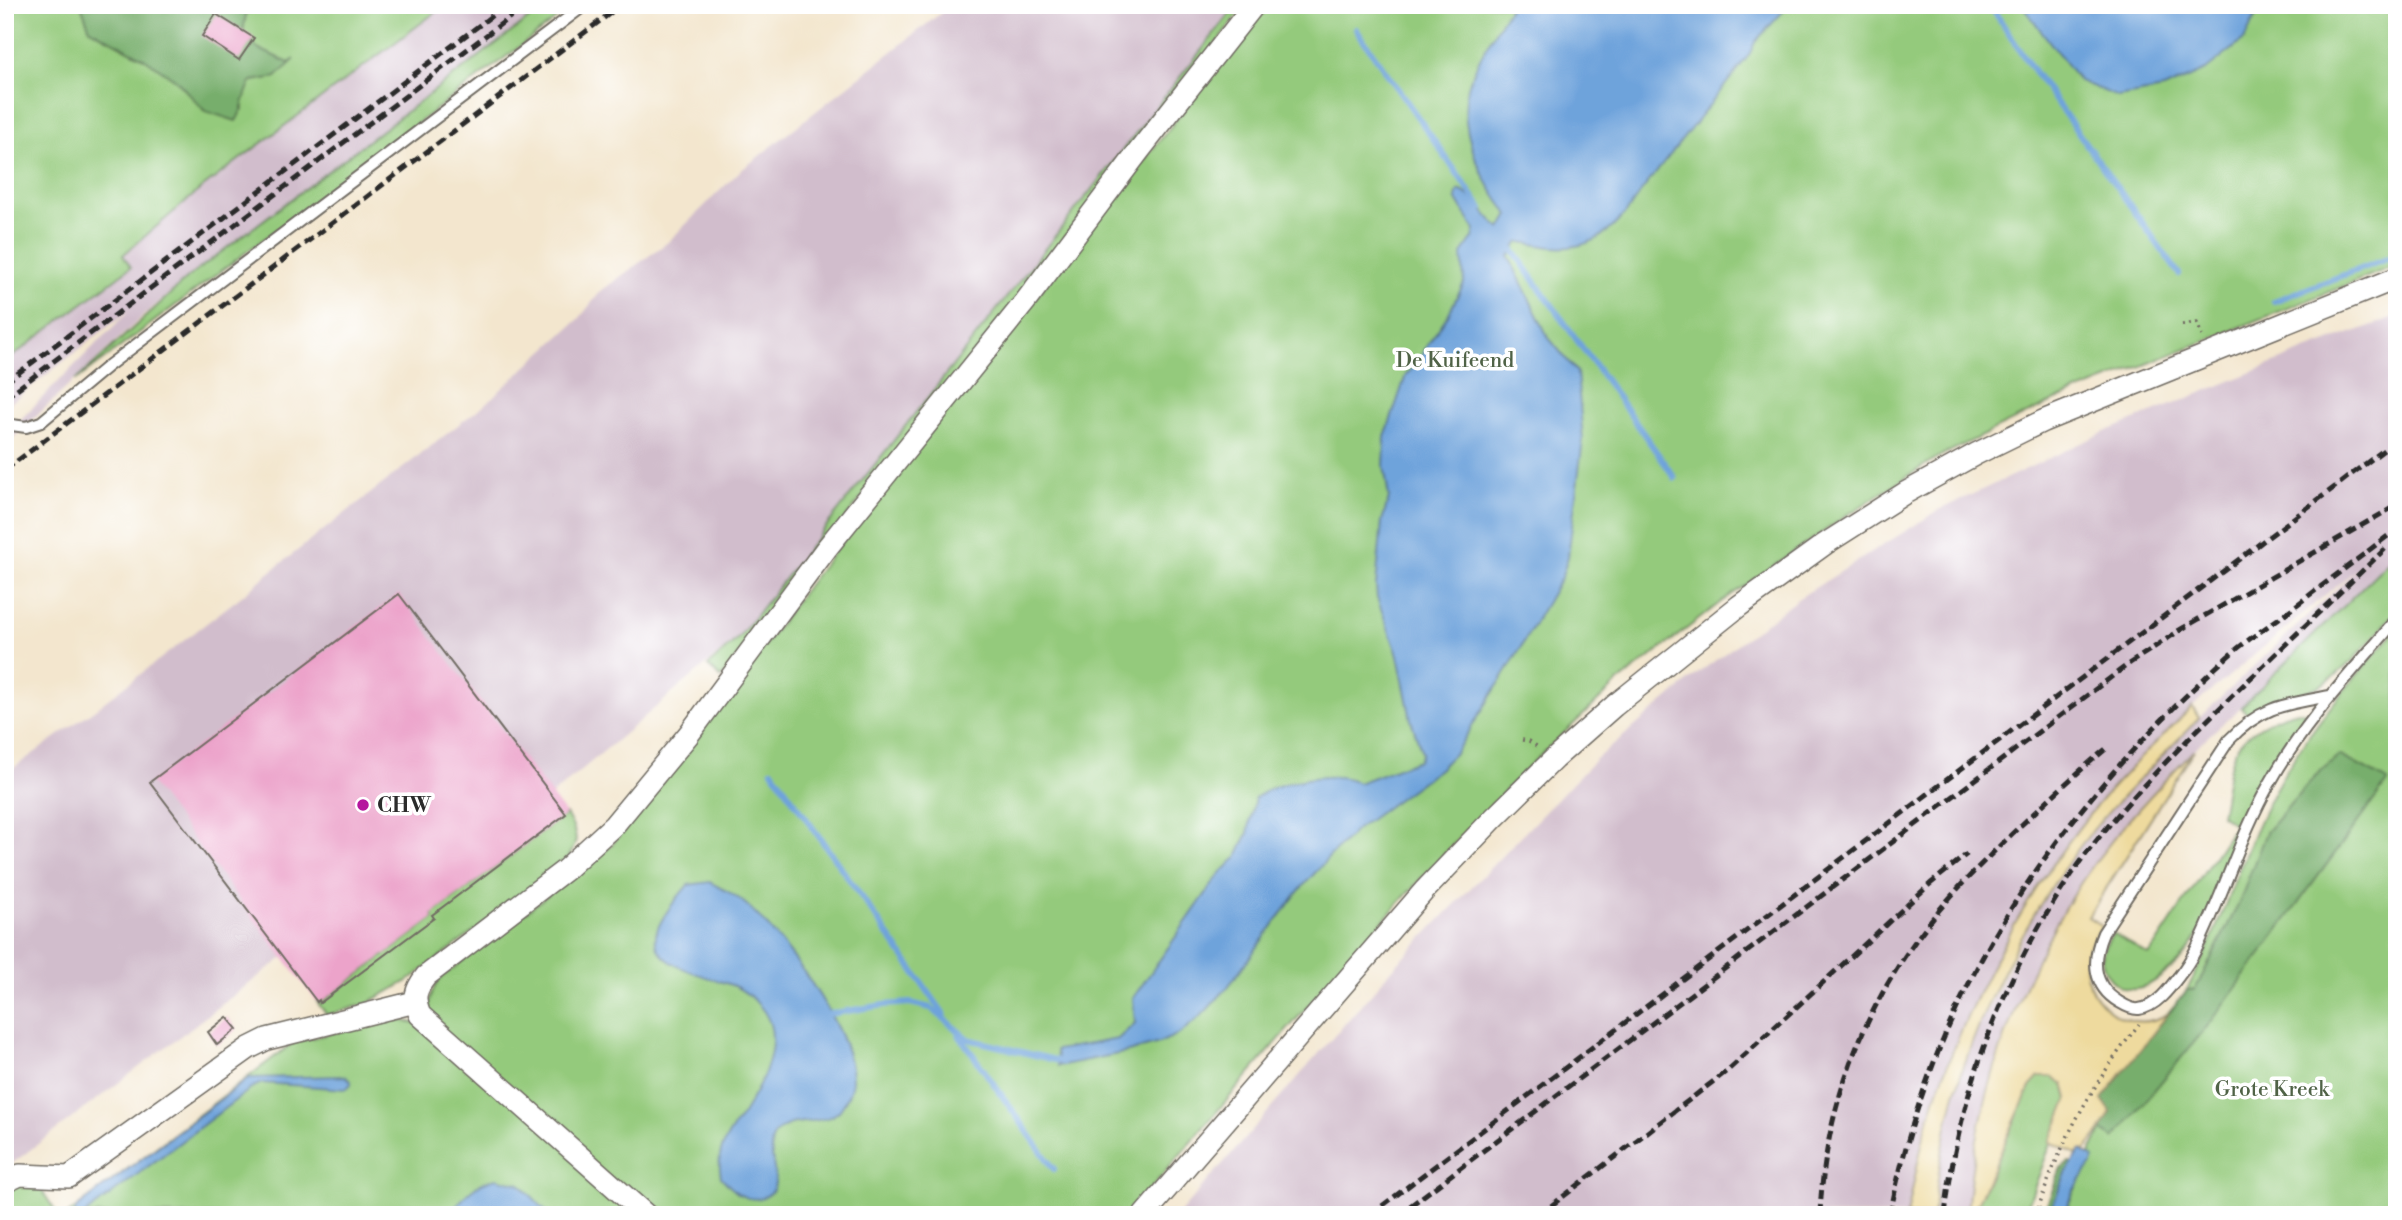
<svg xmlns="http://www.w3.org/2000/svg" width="2402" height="1220" viewBox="0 0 2402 1220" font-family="'Libre Bodoni',serif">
  <rect width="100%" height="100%" fill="#fff"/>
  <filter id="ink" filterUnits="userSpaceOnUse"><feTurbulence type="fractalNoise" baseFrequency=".0143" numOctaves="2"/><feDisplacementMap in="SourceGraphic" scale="14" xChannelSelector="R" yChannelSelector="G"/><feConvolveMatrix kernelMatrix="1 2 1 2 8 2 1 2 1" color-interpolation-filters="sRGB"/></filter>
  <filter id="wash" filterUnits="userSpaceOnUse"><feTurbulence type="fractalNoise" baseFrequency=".00686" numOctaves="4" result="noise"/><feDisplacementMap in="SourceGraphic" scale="28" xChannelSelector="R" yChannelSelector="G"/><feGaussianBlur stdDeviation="1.57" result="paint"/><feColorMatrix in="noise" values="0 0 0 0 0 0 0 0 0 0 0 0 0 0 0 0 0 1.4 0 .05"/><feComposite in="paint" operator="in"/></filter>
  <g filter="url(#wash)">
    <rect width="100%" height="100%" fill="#f3e6ce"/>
    <!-- industrial -->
    <g fill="#d1bdcc">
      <path d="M445,5H547L191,275L145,314L11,440L5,435L131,309L5,407V362L131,267L123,256L203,187Z"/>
      <path d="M951,5H1237L739,637L552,795L283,958L5,1169V774L94,710L243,595L270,572L485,404L579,319L601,291L668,242L739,172Z"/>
      <path d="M2397,316V553L2241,707L2193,750L2143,802L2108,845L2072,897L2024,985L1999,1054L1977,1140L1967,1215H1933L1939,1164L1955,1094L1976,1033L2034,915L2071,859L2119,800L2199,718L2366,561L2192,707L2110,790L2063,848L1995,961L1962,1028L1928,1121L1907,1215H1178L1397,964L1596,759L1701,671L1799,598L1939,510L2105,432L2311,348Z"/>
    </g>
    <!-- green -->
    <g fill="#94ca7c" stroke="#607a54" stroke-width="2">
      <path d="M5,5H81L90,29L144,58L176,80L205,111L243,110V94L252,81L276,77L288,63L257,48L243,31L246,14L256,5H445L203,187L123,255L131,267L5,362Z"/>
      <path d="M547,5H575L75,381L191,275Z"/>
      <path d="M1237,5H1246L721,678L708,666L739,637Z"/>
      <path d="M1267,5H2397V265L2056,400L1936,458L1849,514L1721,602L1616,684L1526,769L1424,875L1338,971L1128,1215H67L294,1042L393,1019L416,1023L430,1014C429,998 432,988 442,977L611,846L762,649L810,582Z"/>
      <path d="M2397,553V610C2373,637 2351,669 2319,686C2302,695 2284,696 2267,703C2261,706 2254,711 2248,715L2241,707Z"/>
      <path d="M2397,629V1215H2064C2090,1145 2128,1081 2165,1017C2172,1007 2182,998 2188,988C2227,916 2245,835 2289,766C2319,716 2359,673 2397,629Z"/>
      <path d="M2298,711L2310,714C2276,754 2252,800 2233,849C2221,879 2206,931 2184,956C2175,966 2150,988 2137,989C2116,992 2099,972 2103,952C2104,945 2109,939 2113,933L2149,955L2235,825L2221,815C2225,796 2227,774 2233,756C2242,731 2274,717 2298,711Z"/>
      <path d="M566,814C580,836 579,844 563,865L408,981L366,1004L327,1015L317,1002L321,1003L434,918L432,915Z"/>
      <path d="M2039,1076L2053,1077L2064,1084L2068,1098L2024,1215H1972L2030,1087Z"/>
      <path d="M35,1180L58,1215H5V1188Z"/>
    </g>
    <!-- forest -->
    <g fill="#77ae6c" stroke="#516c4c" stroke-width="2">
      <path d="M81,5H256L246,14L243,31L257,48L289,63L295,59L276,77L252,81C243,95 245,107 236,121L205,111L176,80L144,58L90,29Z"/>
      <path d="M2339,755L2388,781L2211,1022L2114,1139L2101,1130L2111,1112L2102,1099L2187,990H2195L2239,903L2266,832L2314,777Z"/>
      <path d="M2069,1162L2085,1166L2064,1215H2043L2061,1168Z"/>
    </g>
    <!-- sand -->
    <g fill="#eeda9e" stroke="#8c8264" stroke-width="2">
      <path d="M2192,707L2199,718C2155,764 2107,808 2070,860C2020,930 1979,1012 1955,1094C1944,1134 1938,1174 1933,1215H1907C1914,1184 1919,1151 1928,1121C1963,1006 2030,882 2109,791C2135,762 2164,735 2192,707Z"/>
      <path d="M2194,750L2088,917L2102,926C2098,933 2091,941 2088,949C2074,986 2114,1030 2153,1020C2158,1019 2163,1016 2168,1014L2102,1099L2111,1112L2101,1130L2085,1151L2081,1150L2077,1154L2050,1142L2068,1098L2064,1084L2053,1077H2039L2030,1087L1972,1215H1967C1975,1103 2013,993 2071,898C2105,843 2149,796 2194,750Z"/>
    </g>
    <!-- water -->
    <g fill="#6ea3db" stroke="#4c6783" stroke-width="2">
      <path d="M1511,5H1789L1755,42L1749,55L1640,193C1618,227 1595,251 1552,247C1541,246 1530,243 1519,242L1509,257L1548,337L1577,372L1583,440L1568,557L1562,576L1511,664L1456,752L1439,769L1357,829L1330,856L1297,893L1227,988L1205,1012L1181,1033L1159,1043L1128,1052L1058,1066L1056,1050L1118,1039L1135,1023L1133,998L1219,875L1237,857L1248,833L1255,798C1262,794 1268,789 1275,787C1294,780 1343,770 1358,783L1419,760L1422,753L1411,720L1398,655L1377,598L1376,586L1382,521L1389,498L1384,466L1385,437L1406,375L1419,361L1428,344L1448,315L1464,283L1462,254L1473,238L1475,230L1456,198L1458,190C1478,196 1485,218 1501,229L1509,215C1483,182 1459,135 1467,92C1473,64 1497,30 1511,5Z"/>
      <path d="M2022,5H2261L2244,40L2206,70L2164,89L2118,97L2079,81Z"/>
      <path d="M710,882C720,888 733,893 742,901C780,932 853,1030 852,1080C852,1089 845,1103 840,1110C822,1128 792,1115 776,1133C760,1150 792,1190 761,1198C743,1202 732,1189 721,1177C720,1171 719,1162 720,1156C723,1140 734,1127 743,1114C758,1090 779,1053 770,1024C765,1008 749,993 734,986C712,977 642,966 658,928C665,912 677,898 688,885Z"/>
      <path d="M346,1076L351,1081V1084L346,1089L262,1083L253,1087L84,1215H75L76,1208L249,1078Z"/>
      <path d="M2081,1150L2094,1158L2093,1162L2073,1191L2064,1215H2048L2066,1173Z"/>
      <path d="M496,1178L520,1184L550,1215H450C464,1196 472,1184 496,1178Z"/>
    </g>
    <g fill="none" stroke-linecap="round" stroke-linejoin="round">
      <!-- stream -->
      <g stroke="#6ea3db" stroke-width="6">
        <path d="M1990,5L2029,64L2179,274"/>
        <path d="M1356,29L1482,209"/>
        <path d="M1510,246L1675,478"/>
        <path d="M2274,301L2397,255"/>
        <path d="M772,770L944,1014"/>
        <path d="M829,1014L884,1005L910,1003L931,1008L968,1039L1063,1062"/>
        <path d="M959,1035L1054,1169"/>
      </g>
    </g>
    <g id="blocks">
      <!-- building -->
      <g fill="#eca3ca">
        <path d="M216,14L254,38L239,60L202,36Z"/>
        <path d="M399,594L566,814L432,915L434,918L320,1003L319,1000L317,1002L150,782Z"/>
        <path d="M227,1017L237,1029L217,1045L208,1032Z"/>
      </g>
    </g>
  </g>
  <g filter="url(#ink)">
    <use href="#blocks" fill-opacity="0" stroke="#716c64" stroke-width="2"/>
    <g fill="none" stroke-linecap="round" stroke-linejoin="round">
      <defs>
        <g id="service">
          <path d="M5,424L26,427L41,422L108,366L585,5"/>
          <path d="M2330,696C2286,704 2261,706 2229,740L2103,933C2092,959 2092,986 2119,1002C2124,1005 2133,1010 2139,1009C2156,1007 2170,988 2179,976C2195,956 2204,933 2214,910C2232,868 2247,823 2270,783C2303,723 2352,672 2397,619"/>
        </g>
        <g id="minor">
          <path d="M5,1182L20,1175L69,1177L249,1048L267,1039L415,1002"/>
          <path d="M646,1215L420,1015C413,998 415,990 426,976L565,870L614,825L689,734L826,549L1025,302L1139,151L1254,5"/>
          <path d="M1144,1215L1424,891L1494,818L1554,759L1614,706L1739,606L1825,544L1905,493L1976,454L2043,421L2397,278"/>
        </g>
      </defs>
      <!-- service casing -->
      <use href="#service" stroke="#716c64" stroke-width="14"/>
      <!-- minor casing -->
      <use href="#minor" stroke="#716c64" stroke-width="24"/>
      <!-- path -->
      <g stroke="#716c64" stroke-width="3.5" stroke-dasharray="2 5" stroke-linecap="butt">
        <path d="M2182,325L2197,323L2202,336"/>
        <path d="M1522,740L1529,741L1538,747"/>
        <path d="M2036,1215C2061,1139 2091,1087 2139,1024"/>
      </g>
      <!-- service -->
      <use href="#service" stroke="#fff" stroke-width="10"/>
      <!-- minor -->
      <use href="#minor" stroke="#fff" stroke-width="21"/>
      <!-- rail -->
      <g stroke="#2b2b2b" stroke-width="5" stroke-dasharray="10 5" stroke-linecap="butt">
        <path d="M5,383L506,5"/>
        <path d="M5,398L526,5"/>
        <path d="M5,470L621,5"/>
        <path d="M2178,631L2397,505"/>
        <path d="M1370,1215L2397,440"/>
        <path d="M1398,1215L2130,663L2185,627"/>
        <path d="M1539,1215L1727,1071L1930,884L1967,854"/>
        <path d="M1820,1215C1824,1112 1862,1010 1925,928C1952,892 1984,861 2016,830C2046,802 2075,774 2107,748"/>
        <path d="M1890,1215C1935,987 2054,815 2223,661C2241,644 2263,630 2282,616C2320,587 2359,558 2397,529"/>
        <path d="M1945,1215C1960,1081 2014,946 2097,840C2139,787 2187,740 2235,693C2285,645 2335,597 2385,549"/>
      </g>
    </g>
  </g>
  <!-- markers -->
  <circle fill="#b5179e" stroke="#fff" stroke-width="2.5" cx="363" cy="805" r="7"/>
  <g text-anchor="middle" stroke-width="7" stroke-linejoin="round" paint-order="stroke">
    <!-- park labels -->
    <g font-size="21" fill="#506347" stroke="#fff">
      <text x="1455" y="367">De Kuifeend</text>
      <text x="2272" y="1096">Grote Kreek</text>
    </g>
    <!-- poi labels -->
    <g font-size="21" font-weight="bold" fill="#2b2b2b" stroke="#fff" text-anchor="start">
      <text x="377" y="812">CHW</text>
    </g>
  </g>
  <!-- margin -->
  <rect width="2402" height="1220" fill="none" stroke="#fff" stroke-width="28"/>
</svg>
